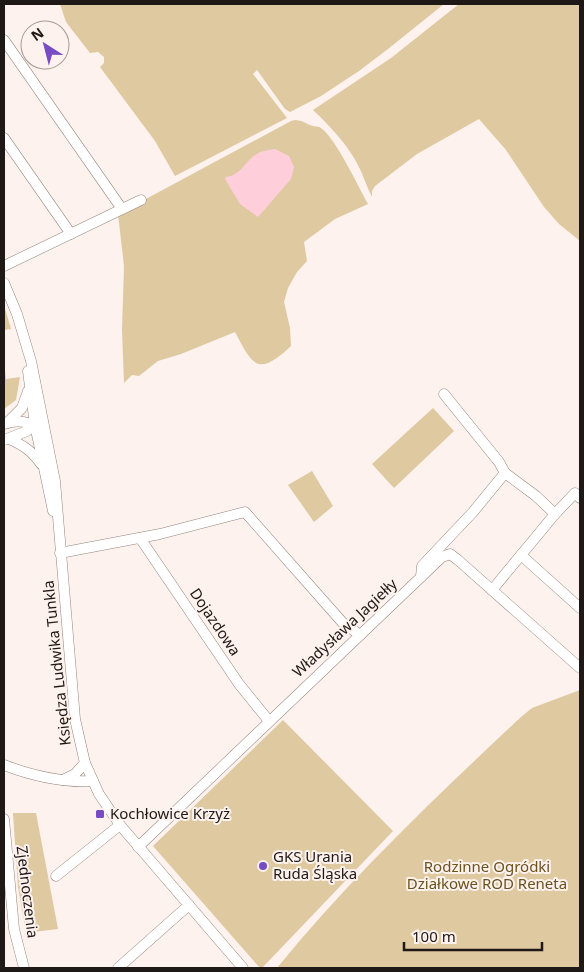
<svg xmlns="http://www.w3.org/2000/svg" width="584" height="972" viewBox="0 0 584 972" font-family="'Noto Sans',sans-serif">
  <rect width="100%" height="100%" fill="#fdf2ed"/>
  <!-- green -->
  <g fill="#dec9a0">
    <path d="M60,4H444L388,49L359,71L321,96L290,112L285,109L257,70L253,74L287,118L175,176L155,141L100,67L104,63V57L98,52L90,53L66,22Z"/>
    <path d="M459,4H580V241L559,224L544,207L506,150L479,119L417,154L375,186L372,191V197C367,187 363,175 358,165C347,144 330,126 313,110L391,58Z"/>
    <path d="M295,120C306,121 305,124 313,126C317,127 318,126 321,128C335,137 359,188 368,204L335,219L304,242L307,261L297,272L288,288L284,302L290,328L291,346C258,377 253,366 235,332L181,354L158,361L139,376L132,375L124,383L122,330L124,266L118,214L291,121Z"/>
    <path d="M4,305L11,329L4,330Z"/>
    <path d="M4,362L6,379L20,377L16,400L4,409Z"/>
    <path d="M433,408L454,431L394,488L372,464Z"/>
    <path d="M312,471L333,506L314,522L288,485Z"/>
    <path d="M580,690V968H277C351,877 436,797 521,717L532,708Z"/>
    <path d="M283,720L393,831L262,968H260L153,846Z"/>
    <path d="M13,813H36L58,929L26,933L18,887Z"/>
  </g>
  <!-- water -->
  <path fill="#fecedb" d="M275,149L289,156L294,167L291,179L258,217L240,204L225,179L226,177C241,175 244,163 255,155C261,151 268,150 275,149Z"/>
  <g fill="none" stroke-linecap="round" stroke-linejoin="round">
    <defs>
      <g id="minor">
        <path d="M4,40L122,209"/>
        <path d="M4,138L71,234"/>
        <path d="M4,266L141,200"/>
        <path d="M4,283L17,314L31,361L55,481L75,719L85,763L99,794L120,825L243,968"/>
        <path d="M28,371L35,425L53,511"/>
        <path d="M7,423L22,408L28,391"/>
        <path d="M4,424C16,420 27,420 37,428"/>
        <path d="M9,439C23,445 32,451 41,464"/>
        <path d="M4,440L27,431L37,422"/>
        <path d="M505,473L536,496L555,514L575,493L580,498"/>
        <path d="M555,514L521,555L580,608"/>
        <path d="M140,538L239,684L269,721"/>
        <path d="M60,553L160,534L245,512L342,622L360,635"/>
        <path d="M421,577L422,566L473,512L505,473L499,462L444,394"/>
        <path d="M492,590L521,555"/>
        <path d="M4,765C33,776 61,783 93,781"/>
        <path d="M63,780L75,774L85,763"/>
        <path d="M4,819L14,929L24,968"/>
        <path d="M138,847L442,557L450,554L458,560L580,668"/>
        <path d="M56,876L120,825"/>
        <path d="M118,968L189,905"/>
      </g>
    </defs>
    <!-- minor casing -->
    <use href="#minor" stroke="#95847e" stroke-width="11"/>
    <!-- minor -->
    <use href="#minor" stroke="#fff" stroke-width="10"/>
  </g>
  <!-- markers -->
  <g fill="#784cc4" stroke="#fdf2ed" stroke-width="2">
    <rect x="95" y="809" width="10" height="10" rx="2.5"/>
    <circle cx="263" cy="866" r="5"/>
  </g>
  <g text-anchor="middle" stroke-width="4" stroke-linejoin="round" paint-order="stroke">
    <!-- street labels -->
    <g font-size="15" fill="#1e1816" stroke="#fdf2ed">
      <text transform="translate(215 622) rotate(56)" y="5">Dojazdowa</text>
      <text transform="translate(345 628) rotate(-43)" y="5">Władysława Jagiełły</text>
      <text transform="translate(57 663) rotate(-96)" y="5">Księdza Ludwika Tunkla</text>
      <text transform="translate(27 892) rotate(83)" y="5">Zjednoczenia</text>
    </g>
    <!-- poi labels -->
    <g font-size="15" fill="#1e1816" stroke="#fdf2ed" text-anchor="start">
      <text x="110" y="819">Kochłowice Krzyż</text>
      <text x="273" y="862">GKS Urania<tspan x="273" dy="17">Ruda Śląska</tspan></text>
    </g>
    <!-- park labels -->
    <g font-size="15" fill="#6a511e" stroke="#fdf2ed">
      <text x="487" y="872">Rodzinne Ogródki<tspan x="487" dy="17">Działkowe ROD Reneta</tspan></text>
    </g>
  </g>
  <!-- border -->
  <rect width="584" height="972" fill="none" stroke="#1e1816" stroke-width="10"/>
  <!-- north arrow -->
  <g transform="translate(45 45) rotate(324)"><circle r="24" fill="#fdf2ed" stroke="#a49b97"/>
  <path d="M0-4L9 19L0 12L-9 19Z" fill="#784cc4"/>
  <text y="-8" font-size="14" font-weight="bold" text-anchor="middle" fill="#1e1816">N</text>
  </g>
  <!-- scale -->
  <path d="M404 942v8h138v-8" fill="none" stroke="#1e1816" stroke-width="2.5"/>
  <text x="412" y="942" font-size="15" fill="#1e1816" stroke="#fdf2ed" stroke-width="4" paint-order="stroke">100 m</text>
</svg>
